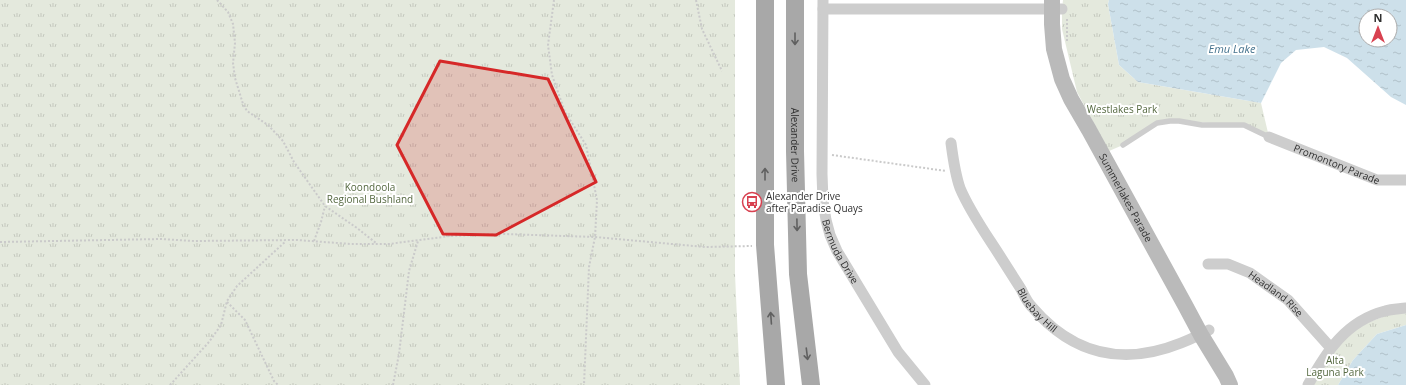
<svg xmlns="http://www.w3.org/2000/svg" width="1406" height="385" viewBox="0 0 1406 385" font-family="'Open Sans',sans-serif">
  <defs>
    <pattern id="park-tufts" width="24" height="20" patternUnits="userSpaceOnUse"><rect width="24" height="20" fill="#e4e9dd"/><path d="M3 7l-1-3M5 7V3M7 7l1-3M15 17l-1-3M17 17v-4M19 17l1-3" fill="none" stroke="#c4c8be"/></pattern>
    <pattern id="water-ripples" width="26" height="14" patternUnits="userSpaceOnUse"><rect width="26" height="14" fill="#cde0ea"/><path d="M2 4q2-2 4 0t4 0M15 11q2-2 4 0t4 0" fill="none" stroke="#b0c0c9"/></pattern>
  </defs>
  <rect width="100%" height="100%" fill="#fff"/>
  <!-- park -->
  <g fill="url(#park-tufts)">
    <path d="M0,0H735V274L740,385H0Z"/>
    <path d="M1063,0H1109L1108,4L1119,65L1138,82L1261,103L1269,137L1244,125L1179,121L1157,123L1123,145L1109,151L1077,92L1062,29V9Z"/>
    <path d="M1406,308V325L1377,334L1353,360L1338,385H1308L1346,331Z"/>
  </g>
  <!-- water -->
  <g fill="url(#water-ripples)" fill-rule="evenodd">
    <path d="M1109,0H1406V105L1391,97L1347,58L1324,47L1296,50L1281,63L1261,103L1138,82L1119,65L1108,4ZM1366,16H1390V40H1366Z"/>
    <path d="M1406,325V385H1338L1353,360L1377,334Z"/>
  </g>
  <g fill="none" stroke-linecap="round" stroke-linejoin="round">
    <!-- path -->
    <g stroke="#cacaca" stroke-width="2" stroke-dasharray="2 2" stroke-linecap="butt">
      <path d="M217,0L228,12L233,24L235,43L233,63L235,78L243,104L247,111L268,125L283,141L294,162L325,206L357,228L376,243"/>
      <path d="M554,0L548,45L552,75L565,112L586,145L597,200L595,237L589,267L584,385"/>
      <path d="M696,0L702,29L722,71"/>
      <path d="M1067,41V17"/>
      <path d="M832,155L946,171"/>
      <path d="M314,241L321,222L325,206"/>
      <path d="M0,242L161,239L194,241L297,240L351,244H389L450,236L504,234L595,237L705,247L752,246"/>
      <path d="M227,302L245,320L274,381L278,385"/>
      <path d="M170,385L209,342L221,325L227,301L237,286L286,241"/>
      <path d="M393,385L399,354L409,271L418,241"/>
    </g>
    <!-- lane -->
    <path stroke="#cdcdcd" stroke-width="5.5" d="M1123,145L1157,123L1170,121H1179L1202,125H1244L1269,137"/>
    <!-- street -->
    <g stroke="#cdcdcd" stroke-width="11">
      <path id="s1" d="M823,0L822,174L823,201L826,220L830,235L837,251L898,352L925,385"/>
      <path d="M823,9H1062"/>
      <path id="s2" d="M1269,137L1377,180H1406"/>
      <path id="s3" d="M951,143C953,158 955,174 960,188C970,212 986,234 1000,256C1007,267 1014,278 1021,289C1024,295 1027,302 1032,307C1073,355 1124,366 1181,343C1191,339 1200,335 1209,330"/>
      <path id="s4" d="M1208,264H1228L1250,273L1288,300L1330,347"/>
      <path d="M1308,385C1326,352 1346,321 1385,311C1392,309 1399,309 1406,308"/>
    </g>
    <!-- secondary -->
    <path stroke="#bababa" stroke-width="16" id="s5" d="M1052,0V24L1054,49L1062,79L1071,99L1089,130L1185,305L1201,335L1226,376L1230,385"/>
    <!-- primary -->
    <g stroke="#a8a8a8" stroke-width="18">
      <path d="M765,0V245L776,385"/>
      <path id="s6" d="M795,0V151L798,274L811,385"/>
    </g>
  </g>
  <!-- one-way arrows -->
  <defs><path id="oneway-shaft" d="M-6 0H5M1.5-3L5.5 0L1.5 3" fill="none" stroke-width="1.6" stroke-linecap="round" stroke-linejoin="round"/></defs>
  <g stroke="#606060">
    <use href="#oneway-shaft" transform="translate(795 39) rotate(90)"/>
    <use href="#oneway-shaft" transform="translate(765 174) rotate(-90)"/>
    <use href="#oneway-shaft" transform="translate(797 225) rotate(89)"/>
    <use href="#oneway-shaft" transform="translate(771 318) rotate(-94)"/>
    <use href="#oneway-shaft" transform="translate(807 354) rotate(83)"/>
  </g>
  <!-- marked area -->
  <path fill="#d62828" fill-opacity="0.2" stroke="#d62828" stroke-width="3" stroke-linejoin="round" d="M440,61L548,79L596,182L496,235L443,234L397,145Z"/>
  <!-- icons -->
  <defs>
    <symbol id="bus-ring" viewBox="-11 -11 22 22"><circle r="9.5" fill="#fff" stroke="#d84150" stroke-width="1.5"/><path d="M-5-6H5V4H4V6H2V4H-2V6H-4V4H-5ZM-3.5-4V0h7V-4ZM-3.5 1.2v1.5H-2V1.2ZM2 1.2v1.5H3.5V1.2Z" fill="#d84150"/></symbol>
  </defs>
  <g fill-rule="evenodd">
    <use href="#bus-ring" x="741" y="191" width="22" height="22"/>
  </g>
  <g text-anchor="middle" stroke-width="4" stroke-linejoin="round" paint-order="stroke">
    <!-- park labels -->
    <g font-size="10" fill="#556941" stroke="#fff">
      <text x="1122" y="113">Westlakes Park</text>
      <text x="370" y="191">Koondoola<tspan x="370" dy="12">Regional Bushland</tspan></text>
      <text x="1335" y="364">Alta<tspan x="1335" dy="12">Laguna Park</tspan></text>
    </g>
    <!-- street labels -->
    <g font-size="10" fill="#303030" stroke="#fff">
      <text dy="4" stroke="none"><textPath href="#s6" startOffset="145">Alexander Drive</textPath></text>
      <text dy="4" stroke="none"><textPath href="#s2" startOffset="73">Promontory Parade</textPath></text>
      <text dy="4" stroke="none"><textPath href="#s5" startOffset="215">Summerlakes Parade</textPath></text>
      <text dy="4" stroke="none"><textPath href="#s1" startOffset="255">Bermuda Drive</textPath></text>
      <text dy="4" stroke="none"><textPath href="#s4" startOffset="77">Headland Rise</textPath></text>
      <text dy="4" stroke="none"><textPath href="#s3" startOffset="191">Bluebay Hill</textPath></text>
    </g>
    <!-- poi labels -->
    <g font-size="10" fill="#303030" stroke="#fff" text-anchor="start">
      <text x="766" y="200">Alexander Drive<tspan x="766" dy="12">after Paradise Quays</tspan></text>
    </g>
    <!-- water labels -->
    <g font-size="11" font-style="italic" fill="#44728d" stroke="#fff">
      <text x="1232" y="53">Emu Lake</text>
    </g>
  </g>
  <!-- north arrow -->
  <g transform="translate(1378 28)"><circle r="19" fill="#ffffff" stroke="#acacac"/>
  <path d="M0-3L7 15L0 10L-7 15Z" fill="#d84150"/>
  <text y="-6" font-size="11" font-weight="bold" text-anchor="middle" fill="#303030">N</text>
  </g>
</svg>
